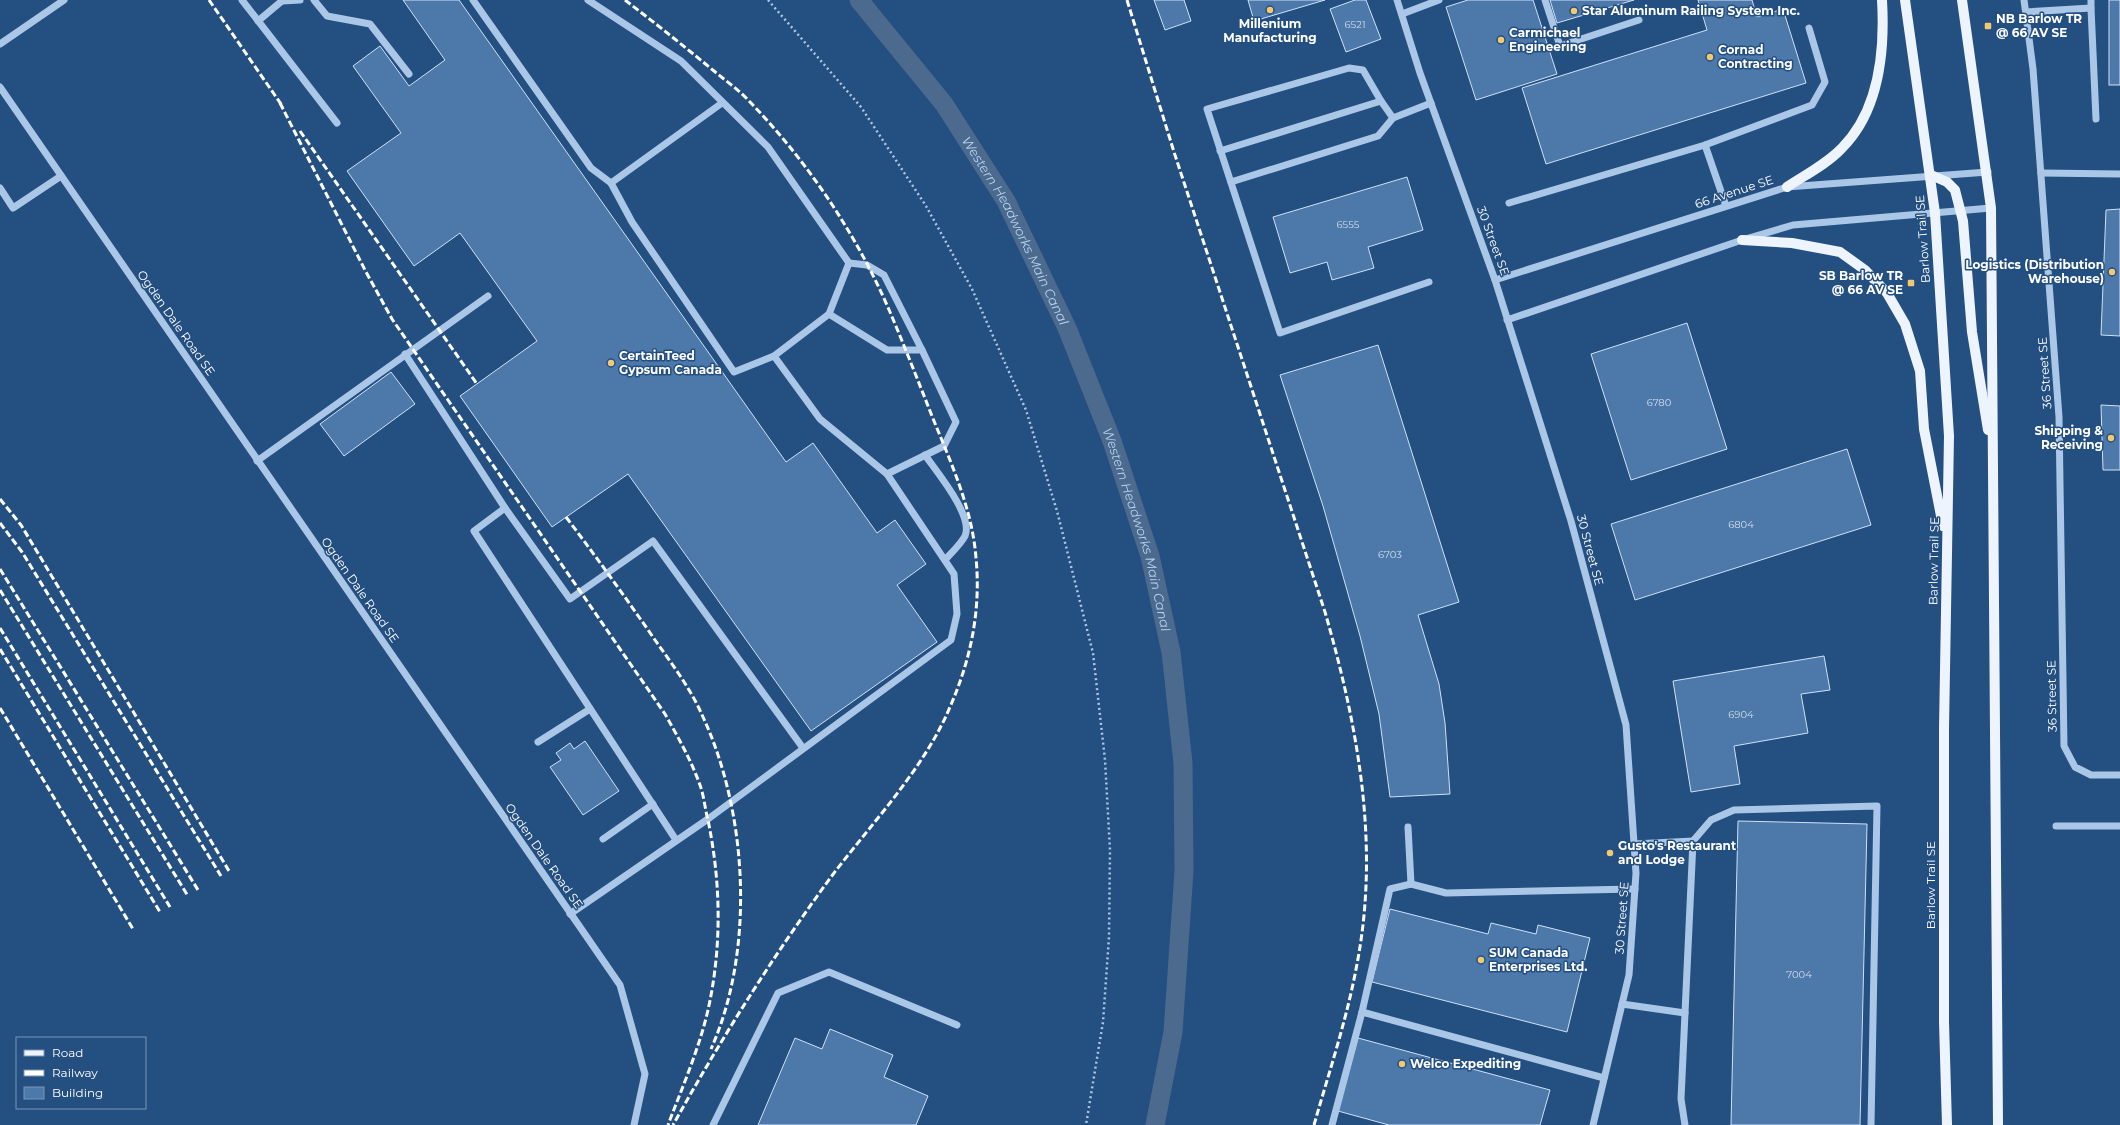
<svg xmlns="http://www.w3.org/2000/svg" width="2120" height="1125" viewBox="0 0 2120 1125" font-family="Montserrat,sans-serif">
  <rect width="100%" height="100%" fill="#244f81"/>
  <g fill="none" stroke-linecap="round" stroke-linejoin="round">
    <!-- canal -->
    <path stroke="#4b6a8e" stroke-width="19" id="s1" d="M859,0L944,104L1006,201L1067,328L1112,441L1150,556L1171,652L1183,763L1184,871L1173,1032L1155,1125"/>
  </g>
  <!-- building -->
  <g fill="#4c78aa" stroke="#cfe1f6">
    <path d="M403,0H459L786,462L813,443L877,533L895,520L926,564L897,585L937,642L811,731L628,474L552,527L460,396L537,341L460,233L414,266L347,171L401,133L353,66L380,46L409,86L445,60Z"/>
    <path d="M1154,0H1184L1191,21L1165,30Z"/>
    <path d="M1248,0H1325L1254,21Z"/>
    <path d="M1355,0H1366L1381,39L1346,52L1330,9Z"/>
    <path d="M1468,0H1533L1557,74L1476,100L1446,7Z"/>
    <path d="M1550,0H1634L1557,23Z"/>
    <path d="M1698,0H1752L1757,17L1783,9L1806,83L1546,164L1522,88L1707,30Z"/>
    <rect x="2109" y="0" width="11" height="85"/>
    <path d="M1407,177L1423,230L1368,247L1374,268L1332,280L1327,262L1290,273L1273,217Z"/>
    <path d="M2120,209V336L2101,335L2106,210Z"/>
    <path d="M1687,323L1727,449L1631,480L1591,354Z"/>
    <path d="M1378,345L1459,602L1418,615L1439,684L1445,723L1450,794L1390,797L1379,714L1360,636L1323,506L1280,375Z"/>
    <path d="M391,372L415,404L344,456L320,424Z"/>
    <path d="M2101,405L2120,406V470H2103Z"/>
    <path d="M1847,449L1871,525L1635,600L1611,524Z"/>
    <path d="M1824,656L1830,690L1801,694L1808,733L1734,746L1740,784L1691,792L1673,681Z"/>
    <path d="M585,741L619,791L583,815L550,767L561,760L556,753L570,743L574,749Z"/>
    <path d="M1738,821L1867,824L1860,1125H1731Z"/>
    <path d="M1390,909L1488,934L1491,923L1536,934L1538,925L1590,938L1567,1032L1372,982Z"/>
    <path d="M830,1029L893,1055L884,1077L928,1096L916,1125H758L795,1038L822,1049Z"/>
    <path d="M1358,1038L1550,1090L1540,1125H1389L1338,1111Z"/>
  </g>
  <g fill="none" stroke-linecap="round" stroke-linejoin="round">
    <!-- path -->
    <path stroke="#abc7e7" stroke-width="2.5" stroke-dasharray="2 3" stroke-linecap="butt" d="M768,0L861,107L926,206L972,289L1026,410L1057,511L1093,653L1105,760L1110,850L1109,937L1103,1022L1086,1125"/>
    <!-- minor -->
    <g stroke="#abc7e7" stroke-width="7">
      <path d="M242,0L337,123"/>
      <path d="M314,0L327,16L370,24L409,74"/>
      <path d="M473,0L591,168L611,183"/>
      <path d="M588,0L681,61L768,147L849,263L829,314L774,356L734,372L632,222L611,183L722,103"/>
      <path d="M1397,0L1420,73L1495,280L1571,521L1626,725L1636,873L1629,975L1593,1125"/>
      <path d="M1545,0L1560,46L1639,20"/>
      <path d="M2024,0L2033,69L2059,417L2064,746L2075,767L2091,775H2120"/>
      <path d="M282,1L300,0"/>
      <path d="M2091,8L2096,119"/>
      <path d="M2026,12L2091,8V0"/>
      <path d="M1402,14L1439,0"/>
      <path d="M258,21L283,0"/>
      <path d="M0,44L64,0"/>
      <path d="M0,87L620,985L645,1074L634,1125"/>
      <path d="M1381,101L1363,70L1349,68L1207,109L1280,333L1429,282"/>
      <path d="M1705,145L1812,105L1825,82L1809,28"/>
      <path d="M1220,151L1381,101L1393,118"/>
      <path d="M2041,173L2120,174"/>
      <path d="M1231,182L1378,136L1393,118L1431,103"/>
      <path d="M0,188L13,208L61,176"/>
      <path d="M1509,203L1705,145L1726,206"/>
      <path d="M849,263L867,265L884,275L922,350"/>
      <path d="M1495,280L1787,187L1988,172"/>
      <path d="M829,314L887,350H922L956,422L944,446L887,474"/>
      <path d="M1507,320L1742,240L1793,225L1991,208"/>
      <path d="M405,354L505,508L474,531L676,840"/>
      <path d="M925,455C936,471 974,516 965,536C961,544 951,553 945,560"/>
      <path d="M257,461L488,296"/>
      <path d="M505,508L570,599L653,541L803,748"/>
      <path d="M538,742L590,709"/>
      <path d="M2056,826H2120"/>
      <path d="M1408,827L1411,884"/>
      <path d="M603,839L653,804"/>
      <path d="M1693,841L1711,820L1734,810L1877,806L1871,1125"/>
      <path d="M1634,844L1693,841L1681,1099L1685,1125"/>
      <path d="M570,914L708,819L951,640L957,614L954,574L887,474L820,419L774,356"/>
      <path d="M1622,1004L1685,1013"/>
      <path d="M1362,1012L1604,1078"/>
      <path d="M713,1125L778,993L829,972L957,1025"/>
      <path d="M1332,1125L1362,1012L1390,889L1411,884L1446,893L1635,889"/>
    </g>
    <!-- major -->
    <g stroke="#edf4fd" stroke-width="10">
      <path d="M1905,0L1935,213L1949,436L1944,729V1022L1947,1125"/>
      <path d="M1962,0L1991,208L1998,1125"/>
      <path d="M1931,175L1947,182L1955,190L1963,221L1972,332L1988,430"/>
      <path d="M1787,187C1805,175 1827,164 1842,148C1880,110 1885,51 1882,0"/>
      <path d="M1742,240L1792,243L1840,252L1865,270L1887,293L1905,324L1920,371L1924,429L1943,526"/>
    </g>
    <!-- rail -->
    <g stroke="#fff" stroke-width="3" stroke-dasharray="7 3" stroke-linecap="butt">
      <path d="M209,0L283,107"/>
      <path d="M625,0C655,23 685,47 714,71C726,81 739,90 750,102C808,162 857,235 890,312C904,345 917,378 930,411C949,459 972,506 976,558C981,610 971,659 950,707C924,769 871,824 831,877C773,956 721,1039 673,1125"/>
      <path d="M1127,0L1174,152L1325,612C1358,727 1380,845 1357,964C1347,1019 1329,1072 1314,1125"/>
      <path d="M280,103L366,272L392,319L665,714C678,737 691,760 700,785C704,796 705,809 708,820C721,883 722,947 708,1010C699,1049 682,1088 668,1125"/>
      <path d="M300,131L477,384"/>
      <path d="M0,499L21,525L229,871"/>
      <path d="M566,517C597,558 626,598 655,640C672,664 691,689 703,717C748,814 755,951 711,1049"/>
      <path d="M0,523L22,552L221,876"/>
      <path d="M0,569L198,890"/>
      <path d="M0,590L188,896"/>
      <path d="M0,628L170,907"/>
      <path d="M0,649L160,912"/>
      <path d="M0,708L133,929"/>
    </g>
  </g>
  <!-- markers -->
  <g fill="#f2c96f" stroke="#244f81" stroke-width="1.5">
    <circle cx="1270" cy="10" r="4"/>
    <circle cx="1574" cy="11" r="4"/>
    <rect x="1984" y="22" width="8" height="8" rx="2"/>
    <circle cx="1501" cy="40" r="4"/>
    <circle cx="1710" cy="57" r="4"/>
    <circle cx="2112" cy="272" r="4"/>
    <rect x="1907" y="279" width="8" height="8" rx="2"/>
    <circle cx="611" cy="363" r="4"/>
    <circle cx="2111" cy="438" r="4"/>
    <circle cx="1610" cy="853" r="4"/>
    <circle cx="1481" cy="960" r="4"/>
    <circle cx="1402" cy="1064" r="4"/>
  </g>
  <g text-anchor="middle" stroke-width="3" stroke-linejoin="round" paint-order="stroke">
    <!-- number labels -->
    <g font-size="10" fill="#d2ddea">
      <text x="1355" y="28">6521</text>
      <text x="1348" y="228">6555</text>
      <text x="1659" y="406">6780</text>
      <text x="1741" y="528">6804</text>
      <text x="1390" y="558">6703</text>
      <text x="1741" y="718">6904</text>
      <text x="1799" y="978">7004</text>
    </g>
    <!-- poi labels -->
    <g font-size="12" font-weight="bold" fill="#fff" stroke="#244f81" text-anchor="start">
      <text x="1582" y="15">Star Aluminum Railing System Inc.</text>
      <text x="1996" y="23">NB Barlow TR<tspan x="1996" dy="14">@ 66 AV SE</tspan></text>
      <text x="1270" y="28" text-anchor="middle">Millenium<tspan x="1270" dy="14">Manufacturing</tspan></text>
      <text x="1509" y="37">Carmichael<tspan x="1509" dy="14">Engineering</tspan></text>
      <text x="1718" y="54">Cornad<tspan x="1718" dy="14">Contracting</tspan></text>
      <text x="2104" y="269" text-anchor="end">Logistics (Distribution<tspan x="2104" dy="14">Warehouse)</tspan></text>
      <text x="1903" y="280" text-anchor="end">SB Barlow TR<tspan x="1903" dy="14">@ 66 AV SE</tspan></text>
      <text x="619" y="360">CertainTeed<tspan x="619" dy="14">Gypsum Canada</tspan></text>
      <text x="2103" y="435" text-anchor="end">Shipping &amp;<tspan x="2103" dy="14">Receiving</tspan></text>
      <text x="1618" y="850">Gusto's Restaurant<tspan x="1618" dy="14">and Lodge</tspan></text>
      <text x="1489" y="957">SUM Canada<tspan x="1489" dy="14">Enterprises Ltd.</tspan></text>
      <text x="1410" y="1068">Welco Expediting</text>
    </g>
    <!-- street labels -->
    <g font-size="12" fill="#fff" stroke="#244f81">
      <text transform="translate(1734 192) rotate(-18)" y="4">66 Avenue SE</text>
      <text transform="translate(1923 239) rotate(-94)" y="4">Barlow Trail SE</text>
      <text transform="translate(1493 241) rotate(70)" y="4">30 Street SE</text>
      <text transform="translate(176 323) rotate(55)" y="4">Ogden Dale Road SE</text>
      <text transform="translate(2045 373) rotate(-94)" y="4">36 Street SE</text>
      <text transform="translate(1590 550) rotate(75)" y="4">30 Street SE</text>
      <text transform="translate(1934 561) rotate(-89)" y="4">Barlow Trail SE</text>
      <text transform="translate(360 590) rotate(55)" y="4">Ogden Dale Road SE</text>
      <text transform="translate(2052 696) rotate(-91)" y="4">36 Street SE</text>
      <text transform="translate(544 856) rotate(55)" y="4">Ogden Dale Road SE</text>
      <text transform="translate(1931 885) rotate(-90)" y="4">Barlow Trail SE</text>
      <text transform="translate(1622 918) rotate(-86)" y="4">30 Street SE</text>
    </g>
    <!-- water labels -->
    <g font-size="13" font-style="italic" fill="#b6d1ef" stroke="#244f81">
      <text dy="5" stroke="none"><textPath href="#s1" startOffset="280">Western Headworks Main Canal</textPath></text>
      <text dy="5" stroke="none"><textPath href="#s1" startOffset="604">Western Headworks Main Canal</textPath></text>
    </g>
  </g>
  <!-- legend -->
  <rect x="16" y="1037" width="130" height="72" fill="#244f81" stroke="#7c95b3"/>
  <rect x="24" y="1050" width="20" height="6" fill="#edf4fd" stroke="#7c95b3"/>
  <text x="52" y="1057" font-size="12" fill="#ffffff">Road</text>
  <rect x="24" y="1070" width="20" height="6" fill="#ffffff" stroke="#7c95b3"/>
  <text x="52" y="1077" font-size="12" fill="#ffffff">Railway</text>
  <rect x="24" y="1087" width="20" height="12" fill="#4c78aa" stroke="#7c95b3"/>
  <text x="52" y="1097" font-size="12" fill="#ffffff">Building</text>
</svg>
